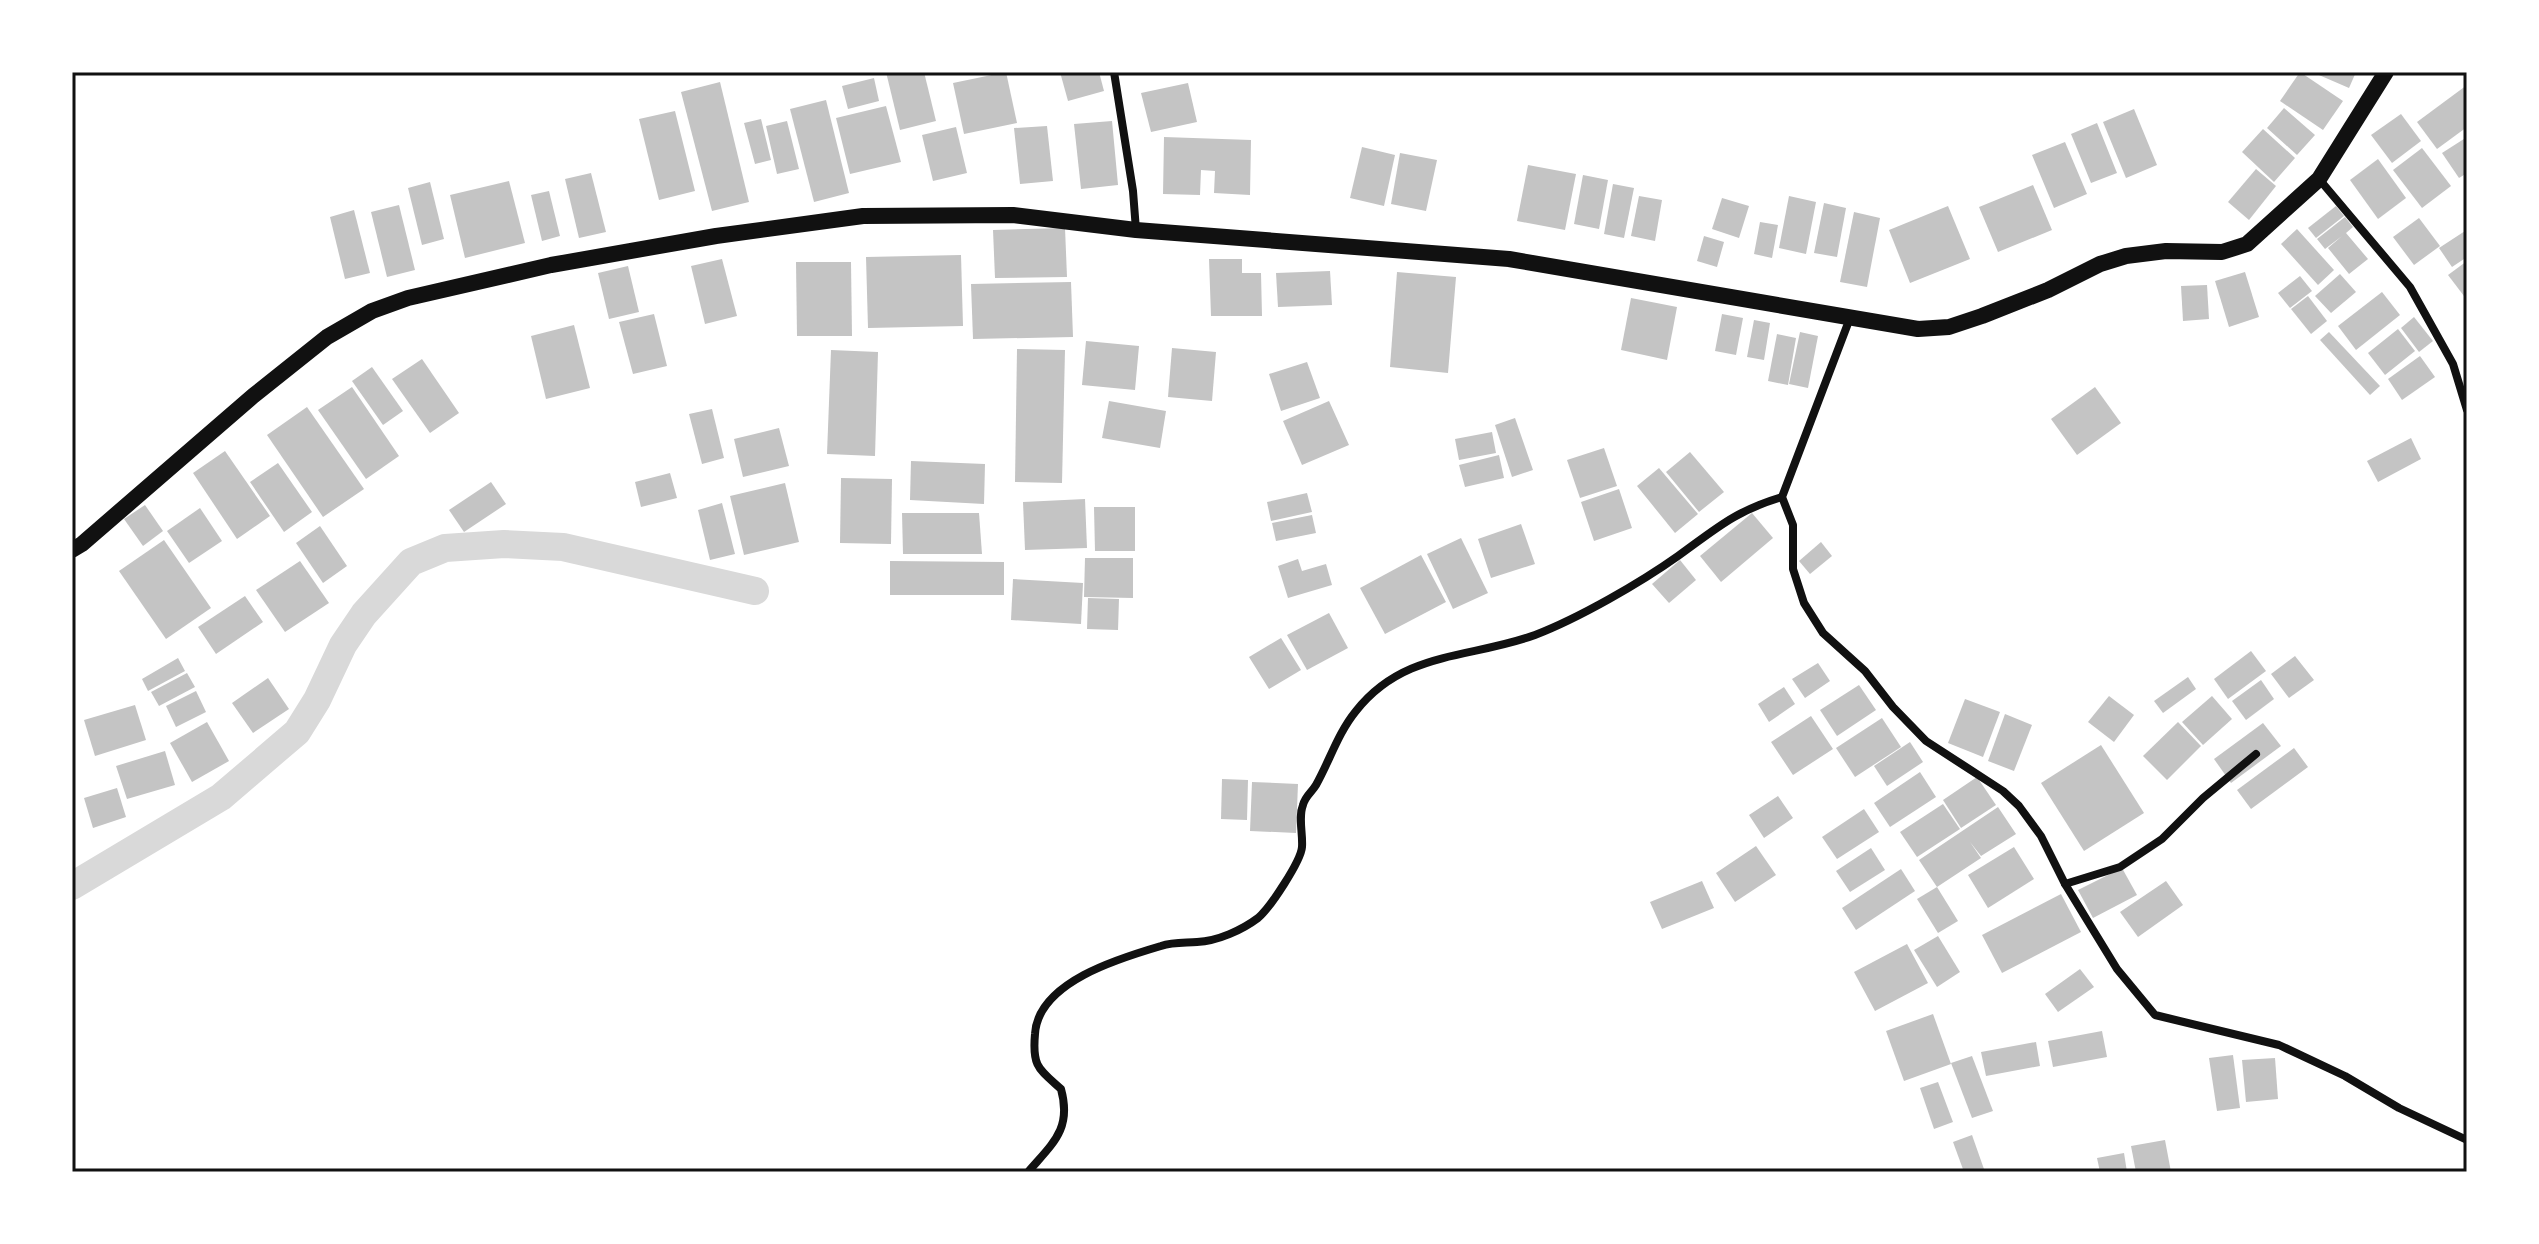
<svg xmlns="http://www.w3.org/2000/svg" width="2539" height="1244" viewBox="0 0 2539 1244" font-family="Arial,sans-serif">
  <rect width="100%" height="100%" fill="#fff"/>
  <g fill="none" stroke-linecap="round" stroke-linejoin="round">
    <!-- canal -->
    <path stroke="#d9d9d9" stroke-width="28" d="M72,886L221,797L297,732L317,700L343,645L364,614L411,562L445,548L504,544L563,547L755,591"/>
  </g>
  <!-- building -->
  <g fill="#c4c4c4">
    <path d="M886,72H924L936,121L900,130Z"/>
    <path d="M1006,72L1017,123L964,134L953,83Z"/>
    <path d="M1060,72H1099L1104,91L1068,101Z"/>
    <path d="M2300,72L2343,101L2323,130L2280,101Z"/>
    <path d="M2312,72H2356L2349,88Z"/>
    <path d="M874,78L879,101L848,109L842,86Z"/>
    <path d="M720,82L749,202L712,211L681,92Z"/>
    <path d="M1188,83L1197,122L1151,132L1141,93Z"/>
    <path d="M2467,85V127L2437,149L2417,122Z"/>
    <path d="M826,100L849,193L814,202L790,109Z"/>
    <path d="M886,106L901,162L850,174L836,118Z"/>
    <path d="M2284,108L2315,135L2297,155L2267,128Z"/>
    <path d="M2134,109L2157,165L2126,178L2103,122Z"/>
    <path d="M675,111L695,191L659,200L639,119Z"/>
    <path d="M2401,114L2421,141L2392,163L2371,135Z"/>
    <path d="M761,119L771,160L755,164L744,123Z"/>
    <path d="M787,121L799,169L777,174L766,126Z"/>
    <path d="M1112,121L1118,185L1081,189L1074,124Z"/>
    <path d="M2097,123L2117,173L2091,183L2071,134Z"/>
    <path d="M1047,126L1053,181L1020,184L1014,128Z"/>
    <path d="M956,127L967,173L933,181L922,135Z"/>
    <path d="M2263,129L2295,158L2274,182L2242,152Z"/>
    <path d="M1164,137L1251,140L1250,195L1214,193L1215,171L1201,170L1200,195L1163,194Z"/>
    <path d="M2467,137V173L2459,178L2442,153Z"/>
    <path d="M2065,142L2087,194L2054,208L2032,155Z"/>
    <path d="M1362,147L1395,155L1384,206L1350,198Z"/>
    <path d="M2422,148L2451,186L2422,208L2393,170Z"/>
    <path d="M1400,153L1437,160L1426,211L1391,204Z"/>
    <path d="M2378,159L2406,198L2378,219L2350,180Z"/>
    <path d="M1528,165L1576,174L1565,230L1517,221Z"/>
    <path d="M2256,169L2276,186L2249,220L2228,202Z"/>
    <path d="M591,173L606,232L579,238L565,179Z"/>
    <path d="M1583,175L1608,180L1599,229L1574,224Z"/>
    <path d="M509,181L525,243L465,258L450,195Z"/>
    <path d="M430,182L444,239L422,245L408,188Z"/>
    <path d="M1613,184L1634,188L1624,238L1604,234Z"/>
    <path d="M2033,185L2052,230L1998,252L1979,207Z"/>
    <path d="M549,191L560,236L542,241L531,195Z"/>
    <path d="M1639,196L1662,200L1655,241L1631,236Z"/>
    <path d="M1789,196L1816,202L1806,254L1779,248Z"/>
    <path d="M1722,198L1749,206L1739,238L1712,229Z"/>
    <path d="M1824,203L1846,208L1837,257L1814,253Z"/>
    <path d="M399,205L415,270L387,277L371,212Z"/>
    <path d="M1948,206L1970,259L1910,283L1889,230Z"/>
    <path d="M2336,206L2344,216L2316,238L2308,228Z"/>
    <path d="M354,210L370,273L345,279L330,217Z"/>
    <path d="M1854,212L1880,218L1867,287L1840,282Z"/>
    <path d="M2345,217L2353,227L2346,233L2368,259L2349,274L2328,248L2342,236L2325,249L2317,239Z"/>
    <path d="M2419,218L2440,246L2414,265L2393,237Z"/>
    <path d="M1760,222L1778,225L1772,258L1754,254Z"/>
    <path d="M1065,228L1067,277L995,278L993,230Z"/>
    <path d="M2297,229L2334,270L2318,285L2281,244Z"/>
    <path d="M2465,231L2467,257L2452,267L2439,248Z"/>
    <path d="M1704,236L1724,242L1717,267L1697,261Z"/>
    <path d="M961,255L963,326L868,328L866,257Z"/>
    <path d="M722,259L737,316L705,324L691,266Z"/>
    <path d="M1209,259H1242V273H1261L1262,316H1211Z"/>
    <path d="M2467,261V300L2448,275Z"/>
    <path d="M796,262H851L852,336H797Z"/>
    <path d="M628,266L639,312L609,319L598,273Z"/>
    <path d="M1330,271L1332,305L1278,307L1276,273Z"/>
    <path d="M1397,272L1456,277L1448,373L1390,367Z"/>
    <path d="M2245,272L2259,317L2229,327L2215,281Z"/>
    <path d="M2340,274L2356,292L2331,313L2315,296Z"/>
    <path d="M2300,276L2312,291L2290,308L2278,293Z"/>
    <path d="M1071,282L1073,337L973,339L971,284Z"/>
    <path d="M2207,285L2209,319L2183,321L2181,286Z"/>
    <path d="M2382,292L2400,315L2356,350L2338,326Z"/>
    <path d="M2308,296L2327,321L2311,334L2291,309Z"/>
    <path d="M1631,298L1677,307L1667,360L1621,350Z"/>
    <path d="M654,314L667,366L633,374L619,322Z"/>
    <path d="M1722,314L1743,318L1736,355L1715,351Z"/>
    <path d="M2414,317L2433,341L2419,352L2401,328Z"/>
    <path d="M1754,320L1770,323L1764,360L1747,357Z"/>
    <path d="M574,325L590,388L546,399L531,336Z"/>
    <path d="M2398,329L2415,351L2385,375L2368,353Z"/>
    <path d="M1800,332L1818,336L1808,388L1789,384Z"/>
    <path d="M2329,332L2380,386L2370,395L2320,340Z"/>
    <path d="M1777,334L1796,338L1788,385L1768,381Z"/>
    <path d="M1086,341L1139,346L1135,390L1082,385Z"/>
    <path d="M1172,348L1216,352L1212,401L1168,397Z"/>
    <path d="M1017,349L1065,350L1062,483L1015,482Z"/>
    <path d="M831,350L878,352L875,456L827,454Z"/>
    <path d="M2420,356L2435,377L2402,400L2388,379Z"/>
    <path d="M422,359L459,413L430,433L392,379Z"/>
    <path d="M1307,362L1320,398L1281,411L1269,374Z"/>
    <path d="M372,367L403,411L383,425L352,381Z"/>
    <path d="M352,387L399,456L366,479L318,410Z"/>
    <path d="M2095,387L2121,423L2077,455L2051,419Z"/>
    <path d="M1109,401L1166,411L1160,448L1102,438Z"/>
    <path d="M1329,401L1349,445L1302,465L1283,421Z"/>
    <path d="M307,407L364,489L323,517L267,435Z"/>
    <path d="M712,409L724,458L702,464L689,414Z"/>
    <path d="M1515,418L1533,470L1512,477L1495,425Z"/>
    <path d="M779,428L789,466L743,477L734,439Z"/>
    <path d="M1492,432L1496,453L1459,460L1455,439Z"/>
    <path d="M2411,438L2421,459L2378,482L2367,461Z"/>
    <path d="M1604,448L1617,486L1580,498L1567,460Z"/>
    <path d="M225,451L270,516L237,539L193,473Z"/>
    <path d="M1690,452L1724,492L1699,512L1666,472Z"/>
    <path d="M1499,455L1504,478L1465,487L1459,465Z"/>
    <path d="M911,461L985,464L984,504L910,500Z"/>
    <path d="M278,463L312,512L284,532L250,482Z"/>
    <path d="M1659,468L1698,514L1675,533L1637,486Z"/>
    <path d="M670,473L677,498L641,507L635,482Z"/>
    <path d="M841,478L892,479L891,544L840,543Z"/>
    <path d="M491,482L506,504L464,532L449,510Z"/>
    <path d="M785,483L799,542L744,555L730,496Z"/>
    <path d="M1619,489L1632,528L1594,541L1581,502Z"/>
    <path d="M1307,493L1312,512L1271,521L1267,502Z"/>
    <path d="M1085,499L1087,548L1025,550L1023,502Z"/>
    <path d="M722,503L735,554L710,560L698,510Z"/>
    <path d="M145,505L163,531L143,546L124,519Z"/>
    <path d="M1094,507H1135V551H1095Z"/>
    <path d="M200,508L222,541L189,563L167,531Z"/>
    <path d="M902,513H979L982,554H903Z"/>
    <path d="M1752,513L1773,538L1721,582L1700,556Z"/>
    <path d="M1312,515L1316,533L1276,541L1272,523Z"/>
    <path d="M1521,524L1535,564L1491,578L1478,539Z"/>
    <path d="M320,526L347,566L323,583L296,543Z"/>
    <path d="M1461,538L1488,593L1453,609L1427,554Z"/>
    <path d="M164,540L211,608L166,639L119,571Z"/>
    <path d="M1821,542L1832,556L1810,574L1799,561Z"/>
    <path d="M1421,555L1446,602L1385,634L1360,588Z"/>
    <path d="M1085,558H1133V598L1084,597Z"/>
    <path d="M1298,559L1302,571L1326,564L1332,585L1288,598L1278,566Z"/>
    <path d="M1680,560L1696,580L1669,603L1652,584Z"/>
    <path d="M300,561L329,603L285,632L256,590Z"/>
    <path d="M890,561L1004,562V595H890Z"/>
    <path d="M1013,579L1083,583L1081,624L1011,620Z"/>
    <path d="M245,596L263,622L216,654L198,627Z"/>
    <path d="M1088,598L1119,599L1118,630L1087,629Z"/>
    <path d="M1329,613L1348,648L1307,670L1287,635Z"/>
    <path d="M1281,638L1301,670L1269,689L1249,657Z"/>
    <path d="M2251,651L2266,671L2228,699L2214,679Z"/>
    <path d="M2295,656L2314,680L2289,698L2271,674Z"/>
    <path d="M178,658L185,671L148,691L142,679Z"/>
    <path d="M1818,663L1830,681L1805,698L1792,679Z"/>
    <path d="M187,673L195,687L159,706L151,692Z"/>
    <path d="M2188,677L2196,689L2163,713L2154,701Z"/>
    <path d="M268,678L289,709L253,733L232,703Z"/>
    <path d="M2261,680L2274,699L2246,720L2232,701Z"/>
    <path d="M1859,685L1876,710L1837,736L1820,710Z"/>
    <path d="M1784,687L1795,704L1769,722L1758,704Z"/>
    <path d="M196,691L206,712L176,727L166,706Z"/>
    <path d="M2109,696L2134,715L2114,742L2088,722Z"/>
    <path d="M2212,696L2232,719L2203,745L2182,722Z"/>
    <path d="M1965,699L2000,712L1983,757L1948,743Z"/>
    <path d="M135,705L146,740L95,756L84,720Z"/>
    <path d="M2005,714L2032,725L2014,771L1988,761Z"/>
    <path d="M1811,716L1833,749L1793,775L1771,742Z"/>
    <path d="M1882,718L1901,747L1855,777L1836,748Z"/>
    <path d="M207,722L229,761L192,782L170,743Z"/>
    <path d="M2178,722L2201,746L2167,780L2143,756Z"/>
    <path d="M2263,723L2281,746L2231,783L2214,759Z"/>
    <path d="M1910,742L1923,762L1887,786L1874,766Z"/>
    <path d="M2101,745L2144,813L2084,851L2041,783Z"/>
    <path d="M2294,748L2308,767L2251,809L2237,790Z"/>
    <path d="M165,751L175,785L127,799L116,766Z"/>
    <path d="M1920,772L1936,797L1890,827L1874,803Z"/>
    <path d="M1977,777L1996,805L1961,828L1943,800Z"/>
    <path d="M1222,779L1248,780L1247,820L1221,819Z"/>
    <path d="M1252,782L1298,784L1296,833L1250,831Z"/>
    <path d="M117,788L126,817L93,828L84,798Z"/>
    <path d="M1778,796L1793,818L1764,838L1749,815Z"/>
    <path d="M1943,804L1960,829L1917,857L1900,832Z"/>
    <path d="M1998,807L2016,834L1981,856L1970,842L1981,858L1937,887L1919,860Z"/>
    <path d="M1864,809L1879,832L1837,859L1822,837Z"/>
    <path d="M1756,846L1776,875L1735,902L1716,873Z"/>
    <path d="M2014,847L2034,879L1988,908L1968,875Z"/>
    <path d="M1871,848L1885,870L1850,892L1836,871Z"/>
    <path d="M2122,868L2137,895L2093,918L2078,890Z"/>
    <path d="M1901,869L1915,891L1856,930L1842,908Z"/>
    <path d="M1702,881L1714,908L1662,929L1650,902Z"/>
    <path d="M2166,881L2183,905L2138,937L2120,912Z"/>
    <path d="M1937,887L1958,921L1938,933L1917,899Z"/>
    <path d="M2061,894L2081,932L2002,973L1982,935Z"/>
    <path d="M1938,936L1960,972L1937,987L1914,950Z"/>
    <path d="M1907,944L1928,983L1875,1011L1854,972Z"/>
    <path d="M2080,969L2094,987L2058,1012L2045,994Z"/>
    <path d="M1933,1014L1951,1064L1904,1081L1886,1031Z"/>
    <path d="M2102,1031L2107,1057L2053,1067L2048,1041Z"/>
    <path d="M2036,1042L2040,1066L1986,1076L1981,1052Z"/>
    <path d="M2233,1055L2240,1108L2217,1111L2209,1058Z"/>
    <path d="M1972,1056L1993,1111L1972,1118L1951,1063Z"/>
    <path d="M2275,1058L2278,1099L2246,1102L2242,1060Z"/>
    <path d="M1938,1082L1953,1122L1934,1129L1920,1088Z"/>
    <path d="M1972,1135L1985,1172H1964L1953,1142Z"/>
    <path d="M2165,1140L2171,1172H2136L2131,1146Z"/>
    <path d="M2124,1153L2127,1172H2100L2097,1158Z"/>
  </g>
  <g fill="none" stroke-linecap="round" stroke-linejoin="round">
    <!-- minor -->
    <g stroke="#111" stroke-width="8">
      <path d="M1114,72L1133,191L1136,230"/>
      <path d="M2319,179L2410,287L2453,364L2467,410"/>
      <path d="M1850,318L1782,497L1793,525V569L1804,603L1823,633L1865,671L1893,707L1926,741L2003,791L2019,806L2041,836L2065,884L2117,969L2155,1015L2279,1045L2345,1076L2399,1108L2467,1140"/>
      <path d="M2065,884L2120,867L2162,839L2203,798L2256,754"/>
      <path d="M1028,1172C1053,1143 1072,1129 1061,1089C1039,1069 1032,1067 1035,1034C1038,982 1120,958 1161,946C1173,942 1185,943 1197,942C1218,941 1242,930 1258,918C1270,908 1301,861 1302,847C1303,833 1298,817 1303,805C1305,796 1312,792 1316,785C1330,760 1338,733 1356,711C1404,650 1470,659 1535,635C1579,618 1640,583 1678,556C1717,528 1735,511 1782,497"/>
    </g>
    <!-- secondary -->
    <path stroke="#111" stroke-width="16" d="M72,550L82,544L253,396L327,337L372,311L408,298L551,265L716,236L863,216L1013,215L1136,230L1509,259L1918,329L1949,327L1982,316L2048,290L2100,264L2126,256L2166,251L2222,252L2247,244L2319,179L2386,72"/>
  </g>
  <!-- border -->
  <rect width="2539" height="1244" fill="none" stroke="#ffffff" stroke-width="148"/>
  <rect x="74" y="74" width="2391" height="1096" fill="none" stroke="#111" stroke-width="3"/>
</svg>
